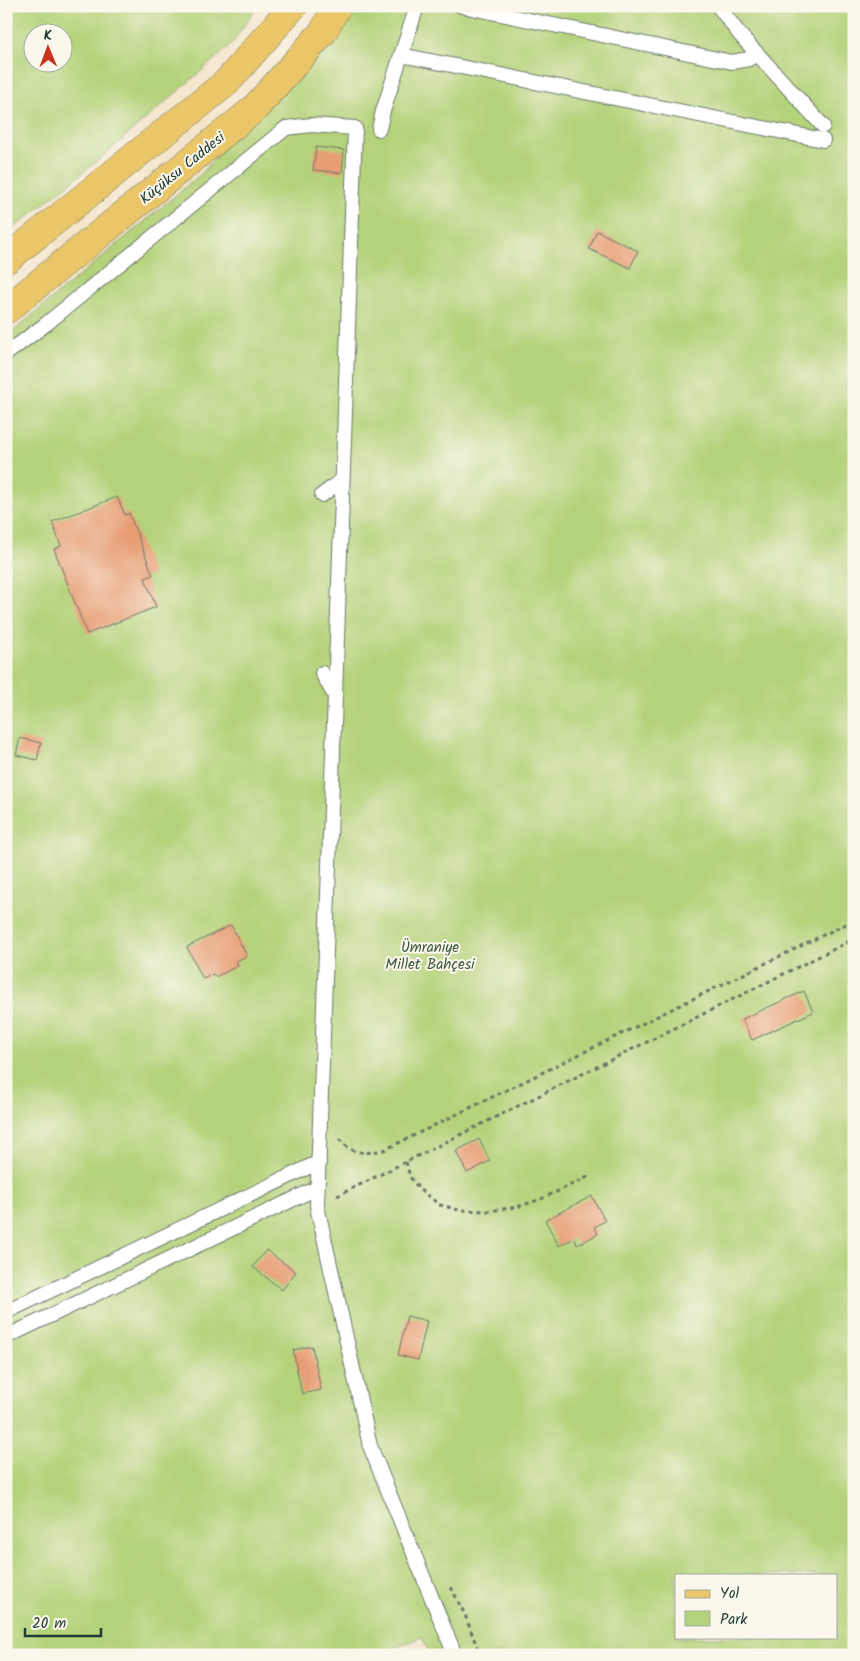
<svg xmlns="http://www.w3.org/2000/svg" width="860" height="1661" viewBox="0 0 860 1661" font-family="Kalam,sans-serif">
  <rect width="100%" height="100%" fill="#fbf7ec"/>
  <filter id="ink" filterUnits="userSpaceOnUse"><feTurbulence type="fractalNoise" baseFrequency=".02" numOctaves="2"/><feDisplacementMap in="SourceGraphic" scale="10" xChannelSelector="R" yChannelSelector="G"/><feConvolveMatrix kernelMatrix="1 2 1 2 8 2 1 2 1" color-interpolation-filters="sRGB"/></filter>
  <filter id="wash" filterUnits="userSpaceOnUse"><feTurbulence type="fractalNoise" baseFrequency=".0096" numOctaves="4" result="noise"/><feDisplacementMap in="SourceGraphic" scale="20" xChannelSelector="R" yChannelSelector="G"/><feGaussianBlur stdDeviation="1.12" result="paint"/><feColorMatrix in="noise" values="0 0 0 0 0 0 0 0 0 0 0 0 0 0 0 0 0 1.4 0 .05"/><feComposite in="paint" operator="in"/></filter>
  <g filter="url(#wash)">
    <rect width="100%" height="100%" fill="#f4e4ca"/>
    <!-- green -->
    <g fill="#b4d279" stroke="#6a8856" fill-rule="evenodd">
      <path d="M6,6H257L231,45L102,157L6,234ZM32,32H62V62H32Z"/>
      <path d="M348,6H854V1655H430L422,1637L378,1655H6V337L200,175ZM676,1575H836V1637H676Z"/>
    </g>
    <g id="blocks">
      <!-- building -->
      <g fill="#e79e74">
        <path d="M316,147L344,150L342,173L313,170Z"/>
        <path d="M597,231L638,251L630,268L589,249Z"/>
        <path d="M117,497L125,515L129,513L153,575L145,578L156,607L87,634L54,549L61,546L52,522Z"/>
        <path d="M20,738L41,743L37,760L16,755Z"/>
        <path d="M231,925L247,956L236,961L238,966L215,977L213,974L203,979L187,947Z"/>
        <path d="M804,991L813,1012L752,1040L742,1019Z"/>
        <path d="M479,1139L490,1161L467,1173L456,1151Z"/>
        <path d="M592,1196L605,1221L594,1227L598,1234L577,1245L574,1238L559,1246L545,1220Z"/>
        <path d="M266,1250L296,1272L282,1290L253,1267Z"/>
        <path d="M407,1316L427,1321L418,1360L398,1355Z"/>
        <path d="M312,1346L321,1390L302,1394L293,1350Z"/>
      </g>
    </g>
  </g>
  <g filter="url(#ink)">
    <use href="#blocks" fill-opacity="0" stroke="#6a7768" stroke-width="1"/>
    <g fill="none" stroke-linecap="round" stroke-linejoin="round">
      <defs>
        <g id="service">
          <path d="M462,6L732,62L749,59L757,53"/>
          <path d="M718,6L741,36L823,126"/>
          <path d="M401,55L823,140"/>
          <path d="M379,129L383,111L417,6"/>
          <path d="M6,354L46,324L286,128L311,125L355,128L317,1206L370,1446L455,1655"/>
          <path d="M322,495L342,480"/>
          <path d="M322,673L334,694"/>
          <path d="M6,1312L319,1162"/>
          <path d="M6,1337L317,1188"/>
        </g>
        <g id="primary">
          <path d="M6,260L227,82L293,6"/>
          <path d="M6,310L254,109L323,32L337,6"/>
        </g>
      </defs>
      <!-- service casing -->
      <use href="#service" stroke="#6a7768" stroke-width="16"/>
      <!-- primary casing -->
      <use href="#primary" stroke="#6a7768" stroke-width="29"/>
      <!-- path -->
      <g stroke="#6a7768" stroke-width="3" stroke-dasharray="4 4" stroke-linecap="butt">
        <path d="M339,1139C353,1155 364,1154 384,1150L854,920"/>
        <path d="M406,1162L410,1177L420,1190L440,1205L459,1210L489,1211L517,1207L541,1199L590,1176"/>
        <path d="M337,1196L854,939"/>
        <path d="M451,1587L465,1615L480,1655"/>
      </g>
      <!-- service -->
      <use href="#service" stroke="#fff" stroke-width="14"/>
      <!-- primary -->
      <use href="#primary" stroke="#eac669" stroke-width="28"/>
    </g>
  </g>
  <g text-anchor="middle" stroke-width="4" stroke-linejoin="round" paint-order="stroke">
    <!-- street labels -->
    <g font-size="15" fill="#1f3d34" stroke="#fbf7ec">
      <text transform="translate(182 168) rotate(-39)" y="5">Küçüksu Caddesi</text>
    </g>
    <!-- park labels -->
    <g font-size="15" fill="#3d5b42" stroke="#fbf7ec">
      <text x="430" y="952">Ümraniye<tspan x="430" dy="17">Millet Bahçesi</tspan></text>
    </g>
  </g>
  <!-- margin -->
  <rect width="860" height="1661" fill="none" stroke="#fbf7ec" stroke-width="25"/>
  <!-- legend -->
  <rect x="675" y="1574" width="162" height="65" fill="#fbf7ec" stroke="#a3ada2"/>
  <rect x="685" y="1590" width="25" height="8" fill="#eac669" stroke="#a3ada2"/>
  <text x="720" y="1598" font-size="15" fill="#1f3d34">Yol</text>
  <rect x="685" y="1611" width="25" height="15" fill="#b4d279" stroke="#a3ada2"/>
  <text x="720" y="1624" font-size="15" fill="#1f3d34">Park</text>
  <!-- north arrow -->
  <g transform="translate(48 48) rotate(359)"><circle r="24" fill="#fbf7ec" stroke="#a3ada2"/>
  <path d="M0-4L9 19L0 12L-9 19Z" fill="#c8321e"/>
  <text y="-8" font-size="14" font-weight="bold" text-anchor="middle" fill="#1f3d34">K</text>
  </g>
  <!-- scale -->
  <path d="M25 1628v8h76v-8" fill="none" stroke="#1f3d34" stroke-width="2.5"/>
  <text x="32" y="1628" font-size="15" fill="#1f3d34" stroke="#fbf7ec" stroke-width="4" paint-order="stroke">20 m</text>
</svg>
